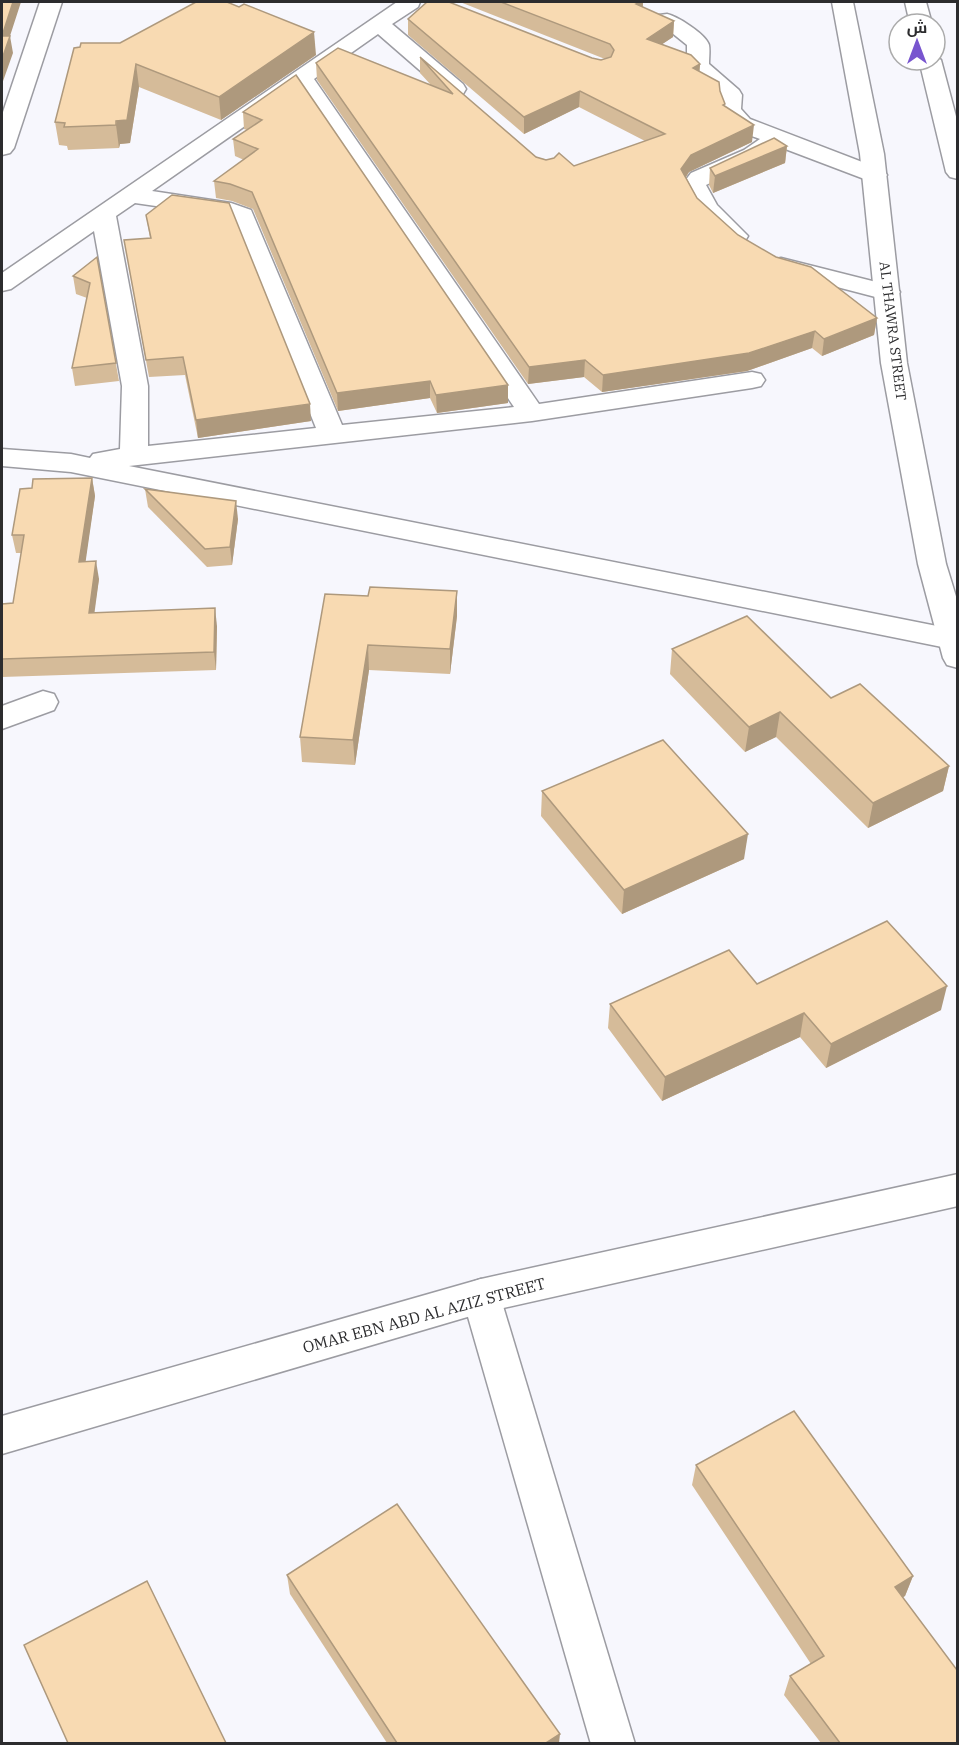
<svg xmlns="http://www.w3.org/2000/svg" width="959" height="1745" viewBox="0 0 959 1745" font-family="'IBM Plex Serif',Cairo,serif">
  <rect width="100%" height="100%" fill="#f7f7fd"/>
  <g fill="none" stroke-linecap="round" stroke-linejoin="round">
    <defs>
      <g id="minor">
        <path d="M40,2H62L14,148L10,153L2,155V115Z"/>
        <path d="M397,2H420L418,7L392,24L463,84L466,89L463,94L455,96L447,94L378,34L314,79L539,404L752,372L761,374L765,380L761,386L752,388L532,421L129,466L952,629L958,630V648L952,649L71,472L2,466V449L71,454L90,458L93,454L120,449L122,386L94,231L11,289L2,291V273ZM298,89L514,407L342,425L251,210L231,203L152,191ZM135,203L225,216L232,219L316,428L148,446V386L116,216Z"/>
        <path d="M667,14C677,16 706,34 709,45C710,50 709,58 709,64L739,90L742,95L741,109L750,119L883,170L887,175L883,180L875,182L867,180L780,147L760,160L706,185L717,205L748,236L745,241C717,248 693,206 682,185L691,173L744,150L760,139C738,131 718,125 720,97L687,66V45L656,20L659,15Z"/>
        <path d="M781,258L896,287L900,292L896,297L887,300L772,270L769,265L772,260Z"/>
        <path d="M43,691L54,694L58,702L54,710L2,729V706Z"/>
        <path d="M481,1279L495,1284L500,1296L635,1744H591L462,1296L467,1284Z"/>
      </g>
      <path id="tertiary" d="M958,1174V1206L481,1313L2,1454V1416L481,1279Z"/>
      <g id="secondary">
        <path d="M832,2H853L884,154L907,363L946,564L958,603V668L947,665L943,658L918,564L881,363L860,154Z"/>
        <path d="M905,2H926L932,24H910Z"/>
        <path d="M935,55L941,60L958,124V179L950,177L946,172L919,60H935Z"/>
      </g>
    </defs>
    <!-- minor casing -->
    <use href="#minor" stroke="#9c9ca2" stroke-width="3"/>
    <!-- tertiary casing -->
    <use href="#tertiary" stroke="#9c9ca2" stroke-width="3"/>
    <!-- secondary casing -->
    <use href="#secondary" stroke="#9c9ca2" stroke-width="3"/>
    <!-- minor -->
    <use href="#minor" fill="#fff" fill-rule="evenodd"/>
    <!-- tertiary -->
    <use href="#tertiary" fill="#fff" fill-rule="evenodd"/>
    <!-- secondary -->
    <use href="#secondary" fill="#fff" fill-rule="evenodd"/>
  </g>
  <!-- wall -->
  <g fill="#d5bb99">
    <path d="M460,2H643V7L674,21L673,37L662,44L700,64L699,71L720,91L725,104V106L752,142L689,172L686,177L697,198L738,235L877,318L874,335L822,356L812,348L747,371L602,392L584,377L528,384L317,80L316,63L430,84L420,73V57L536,157L574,166L645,141L579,107L524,134L408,35V19L601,60L605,59Z"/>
    <path d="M74,48L316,55L221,120L139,87L130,143L120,144L119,148L68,150L67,146L59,145L55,122Z"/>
    <path d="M296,75L508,403L437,413L430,398L338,411L253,209L232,201L216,198L214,181L244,160L235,156L233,139L247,130L244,129L243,112Z"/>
    <path d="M787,146L785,163L713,193L709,185L710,168Z"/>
    <path d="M146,215L311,421L198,438L185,375L149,377L124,240L150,238Z"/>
    <path d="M97,257L119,381L75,386L72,368L87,298L76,294L73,276Z"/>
    <path d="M92,478L95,496L85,561L99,579L94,612L217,626L216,670L2,677V604L13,603L21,553H16L12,535L32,488Z"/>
    <path d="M145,489L238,519L232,565L207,567L148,507Z"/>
    <path d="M457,591V616L450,674L369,670L355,765L302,762L300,737L368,596Z"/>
    <path d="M672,649L831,698L949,766L943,791L868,828L776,737L745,752L670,674Z"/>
    <path d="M542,791L744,859L622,914L541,816Z"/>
    <path d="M757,984L941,1010L826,1068L800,1037L662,1101L608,1028L610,1004Z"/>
    <path d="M696,1465L913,1576L905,1596L903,1597L957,1743H821L784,1695L790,1676L811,1664L692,1485Z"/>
    <path d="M287,1575L559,1743H387L290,1594Z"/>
  </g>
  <!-- shaded-wall -->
  <g fill="#ae997d">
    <path d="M13,2H21L10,36L13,53L2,84V36Z"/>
    <path d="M640,2H643L642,16L636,4Z"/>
    <path d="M674,21L673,37L646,55L647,39Z"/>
    <path d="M314,32L316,55L221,120L219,97Z"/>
    <path d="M136,64L139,87L130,143L120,144L119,148L116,125Z"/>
    <path d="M700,64L699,80L693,68Z"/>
    <path d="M580,91L579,107L524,134V117Z"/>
    <path d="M754,125L752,142L689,172L680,186L681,169L691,155Z"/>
    <path d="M787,146L785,163L713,193L715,176Z"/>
    <path d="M877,318L874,335L822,356L824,339Z"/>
    <path d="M815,331L812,348L747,371L602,392L603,375Z"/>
    <path d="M585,360L584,377L528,384L529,367Z"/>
    <path d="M430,381V398L338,411L337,393Z"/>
    <path d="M508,385V403L437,413L436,395Z"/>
    <path d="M310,404L311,421L198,438L196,420Z"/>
    <path d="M92,478L95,496L83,580L79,562Z"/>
    <path d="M236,501L238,519L232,565L230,547Z"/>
    <path d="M96,561L99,579L92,631L89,613Z"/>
    <path d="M457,591V616L450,674V649Z"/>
    <path d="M215,608L217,626L216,670L214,652Z"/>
    <path d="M368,645L369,670L355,765L353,740Z"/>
    <path d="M780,712L776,737L745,752L749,727Z"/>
    <path d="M949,766L943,791L868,828L873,803Z"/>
    <path d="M748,834L744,859L622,914L624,890Z"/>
    <path d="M947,986L941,1010L826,1068L831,1044Z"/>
    <path d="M804,1013L800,1037L662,1101L665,1077Z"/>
    <path d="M913,1576L905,1596L888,1606L895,1587Z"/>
    <path d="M560,1734L559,1743H546Z"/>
  </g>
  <!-- building -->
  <g fill="#f8dab2" stroke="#ae997d" stroke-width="1.5">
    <path d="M2,2H13L2,36H10L2,59Z"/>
    <path d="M196,2H227L239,7L244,4L314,32L219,97L136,64L127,120L116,121V125L64,127L65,123L55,122L74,48L80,47L81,43H120Z"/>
    <path d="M427,2H449L592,58L601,60L611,57L614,50L610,44L501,2H640L636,4L674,21L647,39L691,55L700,64L693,68L719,82L720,91L725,104L723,105L754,125L691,155L681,169L697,198L738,235L776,257L811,267L877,318L824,339L815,331L749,353L603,375L585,360L529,367L316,63L338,48L453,94L420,57L536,157L546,160L554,158L559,153L574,166L665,134L580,91L524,117L408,19Z"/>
    <path d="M296,75L508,385L436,395L430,381L337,393L252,192L230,184L214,181L258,149L233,139L262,120L243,112Z"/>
    <path d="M774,138L787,146L715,176L710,168Z"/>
    <path d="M172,195L229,203L310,404L196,420L183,357L146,360L124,240L151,238L146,215Z"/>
    <path d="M97,257L116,363L72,368L90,283L73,276Z"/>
    <path d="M92,478L79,562L96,561L89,613L215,608L214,652L2,659V604L13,603L24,535H12L20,489L32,488L33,479Z"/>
    <path d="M145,489L236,501L230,547L205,549Z"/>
    <path d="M370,587L457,591L450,649L368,645L353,740L300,737L325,594L368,596Z"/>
    <path d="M747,616L831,698L860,684L949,766L873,803L780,712L749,727L672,649Z"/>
    <path d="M663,740L748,834L624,890L542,791Z"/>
    <path d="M887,921L947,986L831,1044L804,1013L665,1077L610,1004L729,950L757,984Z"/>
    <path d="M794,1411L913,1576L895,1587L957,1670V1743H840L790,1676L824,1656L696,1465Z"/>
    <path d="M397,1504L560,1734L546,1743H397L287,1575Z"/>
    <path d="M147,1581L226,1743H68L24,1645Z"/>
  </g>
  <g text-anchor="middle" stroke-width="5" stroke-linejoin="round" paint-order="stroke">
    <!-- far-street labels -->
    <g font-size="14" fill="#2c2c2e" stroke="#fff">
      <text transform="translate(893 331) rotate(83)" y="5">AL THAWRA STREET</text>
    </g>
    <!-- street labels -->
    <g font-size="16" fill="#2c2c2e" stroke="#fff">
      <text transform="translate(424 1315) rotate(-15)" y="6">OMAR EBN ABD AL AZIZ STREET</text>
    </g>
  </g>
  <!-- border -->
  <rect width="959" height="1745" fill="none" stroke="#2c2c2e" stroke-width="6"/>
  <!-- north arrow -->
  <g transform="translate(917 42)"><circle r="28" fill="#ffffff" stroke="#ababab" stroke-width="1.5"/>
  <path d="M0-4.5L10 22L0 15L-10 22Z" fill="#7855cf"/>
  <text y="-9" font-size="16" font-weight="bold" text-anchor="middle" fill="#2c2c2e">ش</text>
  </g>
</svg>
